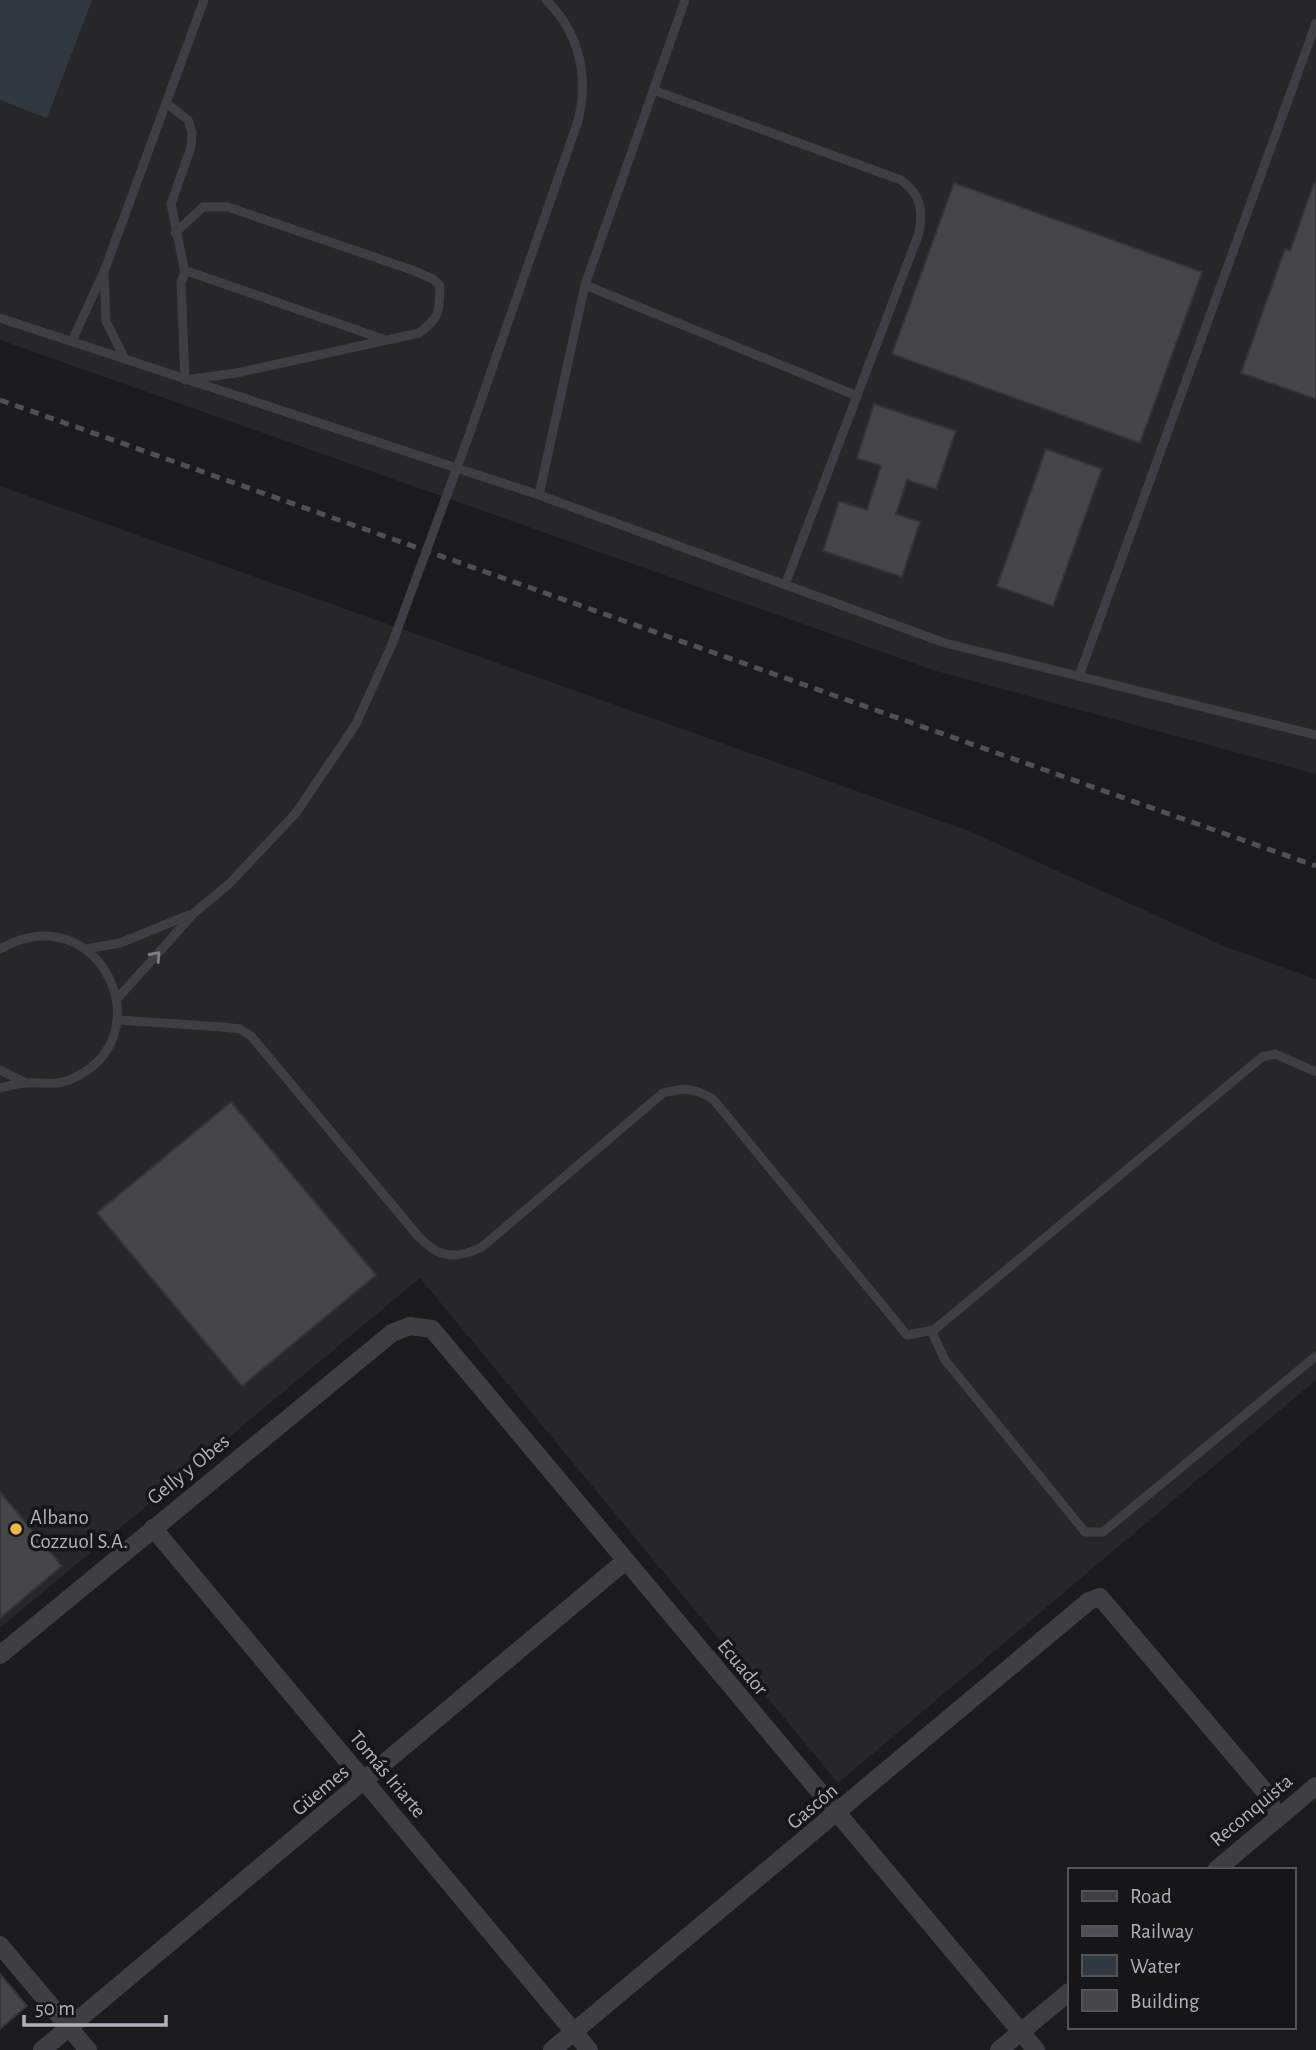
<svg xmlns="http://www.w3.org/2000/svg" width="1316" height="2050" viewBox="0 0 1316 2050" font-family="'Alegreya Sans',sans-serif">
  <rect width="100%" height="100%" fill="#1b1b1d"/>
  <!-- built -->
  <g fill="#27272a">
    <path d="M0,0H1316V774L936,671L0,340Z"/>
    <path d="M0,486L969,831L1226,947L1316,979V1380L838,1783L420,1278L0,1628Z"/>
  </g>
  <!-- water -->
  <path fill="#303941" d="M0,0H92L47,118L0,100Z"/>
  <!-- building -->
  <g fill="#45464a" stroke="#353539" stroke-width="2">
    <path d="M954,183L1202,272L1140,443L892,354Z"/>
    <path d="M1314,183H1316V399L1241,373L1285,249L1290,251Z"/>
    <path d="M874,404L956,431L936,489L907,480L896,514L920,522L902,577L823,551L839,501L867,510L881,466L857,458Z"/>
    <path d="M1046,449L1102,469L1053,606L997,586Z"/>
    <path d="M231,1102L376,1275L242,1386L97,1213Z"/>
    <path d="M0,1492L62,1566L0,1618Z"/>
    <path d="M0,1974L27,2006L0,2029Z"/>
  </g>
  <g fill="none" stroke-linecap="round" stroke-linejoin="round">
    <!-- lane -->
    <g stroke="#3e3e44" stroke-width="9">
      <path d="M653,90L901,180C921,195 923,209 919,233L785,585"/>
      <path d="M166,103L188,120L192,132L191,147L171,204L185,273"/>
      <path d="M175,233L203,207H228L412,270L433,279L440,286C439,311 441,317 419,333L236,373L185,380L181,282L185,273L190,272L383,339"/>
      <path d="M104,274L106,321L125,359"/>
      <path d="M585,285L857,396"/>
      <path d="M0,318L539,495L945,643L1316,735"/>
      <path d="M72,341L105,269L204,0"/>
      <path d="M469,435L578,121C589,77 580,33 546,0"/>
      <path d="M539,495L585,285L685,0"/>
      <path d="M1079,676L1316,23"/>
      <path d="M0,949C100,892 168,1040 69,1080C55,1086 41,1082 27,1083C18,1083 9,1086 0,1088"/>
      <path d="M86,949L120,943L189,915"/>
      <path d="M117,999L194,913L228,885L296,813L356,724L392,644"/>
      <path d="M118,1020L223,1027L240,1029L251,1036L418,1236C438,1258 455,1260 482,1247L663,1093C683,1087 695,1088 713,1099L907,1335L934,1330L1262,1057L1275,1054L1316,1072"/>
      <path d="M0,1070L24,1082"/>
      <path d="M931,1330L945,1360L1085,1532H1103L1316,1356"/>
    </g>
    <!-- street -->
    <g stroke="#3e3e44" stroke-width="18">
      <path d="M153,1528L589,2050"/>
      <path d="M0,1655L392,1333L410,1326L432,1329L1036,2050"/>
      <path d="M1216,1870L1316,1786"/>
      <path d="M0,1945L88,2050"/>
      <path d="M42,2050L624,1562"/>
      <path d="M552,2050L1089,1601L1100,1597L1267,1794L1277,1819"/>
      <path d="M999,2050L1069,1992"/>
    </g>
    <!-- rail -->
    <path stroke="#4f5057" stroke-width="5" stroke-dasharray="9 7" stroke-linecap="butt" d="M0,400L1316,866"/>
    <!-- lane-bridge -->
    <path stroke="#3e3e44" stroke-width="9" d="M392,644L469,435"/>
  </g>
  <!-- one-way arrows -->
  <defs><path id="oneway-chevron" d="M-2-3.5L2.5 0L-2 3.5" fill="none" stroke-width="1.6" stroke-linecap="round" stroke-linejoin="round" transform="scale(1.75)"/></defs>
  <use stroke="#7c7e86" href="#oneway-chevron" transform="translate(156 956) rotate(-48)"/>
  <!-- markers -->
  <circle fill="#eeb842" stroke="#161518" stroke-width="2.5" cx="16" cy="1529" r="7"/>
  <g text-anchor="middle" stroke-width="7" stroke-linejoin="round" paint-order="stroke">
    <!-- street labels -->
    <g font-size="21" fill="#aeb2bc" stroke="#161518">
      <text transform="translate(188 1469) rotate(-39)" y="7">Gelly y Obes</text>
      <text transform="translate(743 1667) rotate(50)" y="7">Ecuador</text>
      <text transform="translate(388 1774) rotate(50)" y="7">Tomás Iriarte</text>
      <text transform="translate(320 1790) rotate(-40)" y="7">Güemes</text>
      <text transform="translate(812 1806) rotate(-40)" y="7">Gascón</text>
      <text transform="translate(1251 1810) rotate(-40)" y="7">Reconquista</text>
    </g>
    <!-- poi labels -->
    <g font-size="21" fill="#aeb2bc" stroke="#161518" text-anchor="start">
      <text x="30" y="1524">Albano<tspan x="30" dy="24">Cozzuol S.A.</tspan></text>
    </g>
  </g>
  <!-- legend -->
  <rect x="1068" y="1868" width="228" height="161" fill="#161518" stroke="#53545a" stroke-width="2"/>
  <rect x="1082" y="1891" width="35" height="10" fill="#3e3e44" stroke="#53545a" stroke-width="2"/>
  <text x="1130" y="1903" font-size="21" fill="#aeb2bc">Road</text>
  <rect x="1082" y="1926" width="35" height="10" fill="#4f5057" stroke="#53545a" stroke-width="2"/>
  <text x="1130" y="1938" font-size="21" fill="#aeb2bc">Railway</text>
  <rect x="1082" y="1955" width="35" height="21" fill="#303941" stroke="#53545a" stroke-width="2"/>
  <text x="1130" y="1973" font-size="21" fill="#aeb2bc">Water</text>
  <rect x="1082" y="1990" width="35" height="21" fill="#45464a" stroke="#53545a" stroke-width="2"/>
  <text x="1130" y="2008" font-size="21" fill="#aeb2bc">Building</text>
  <!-- scale -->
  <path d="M24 2015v10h142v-10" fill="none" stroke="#aeb2bc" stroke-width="3.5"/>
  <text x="35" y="2015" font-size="21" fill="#aeb2bc" stroke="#161518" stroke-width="5" paint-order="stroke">50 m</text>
</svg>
